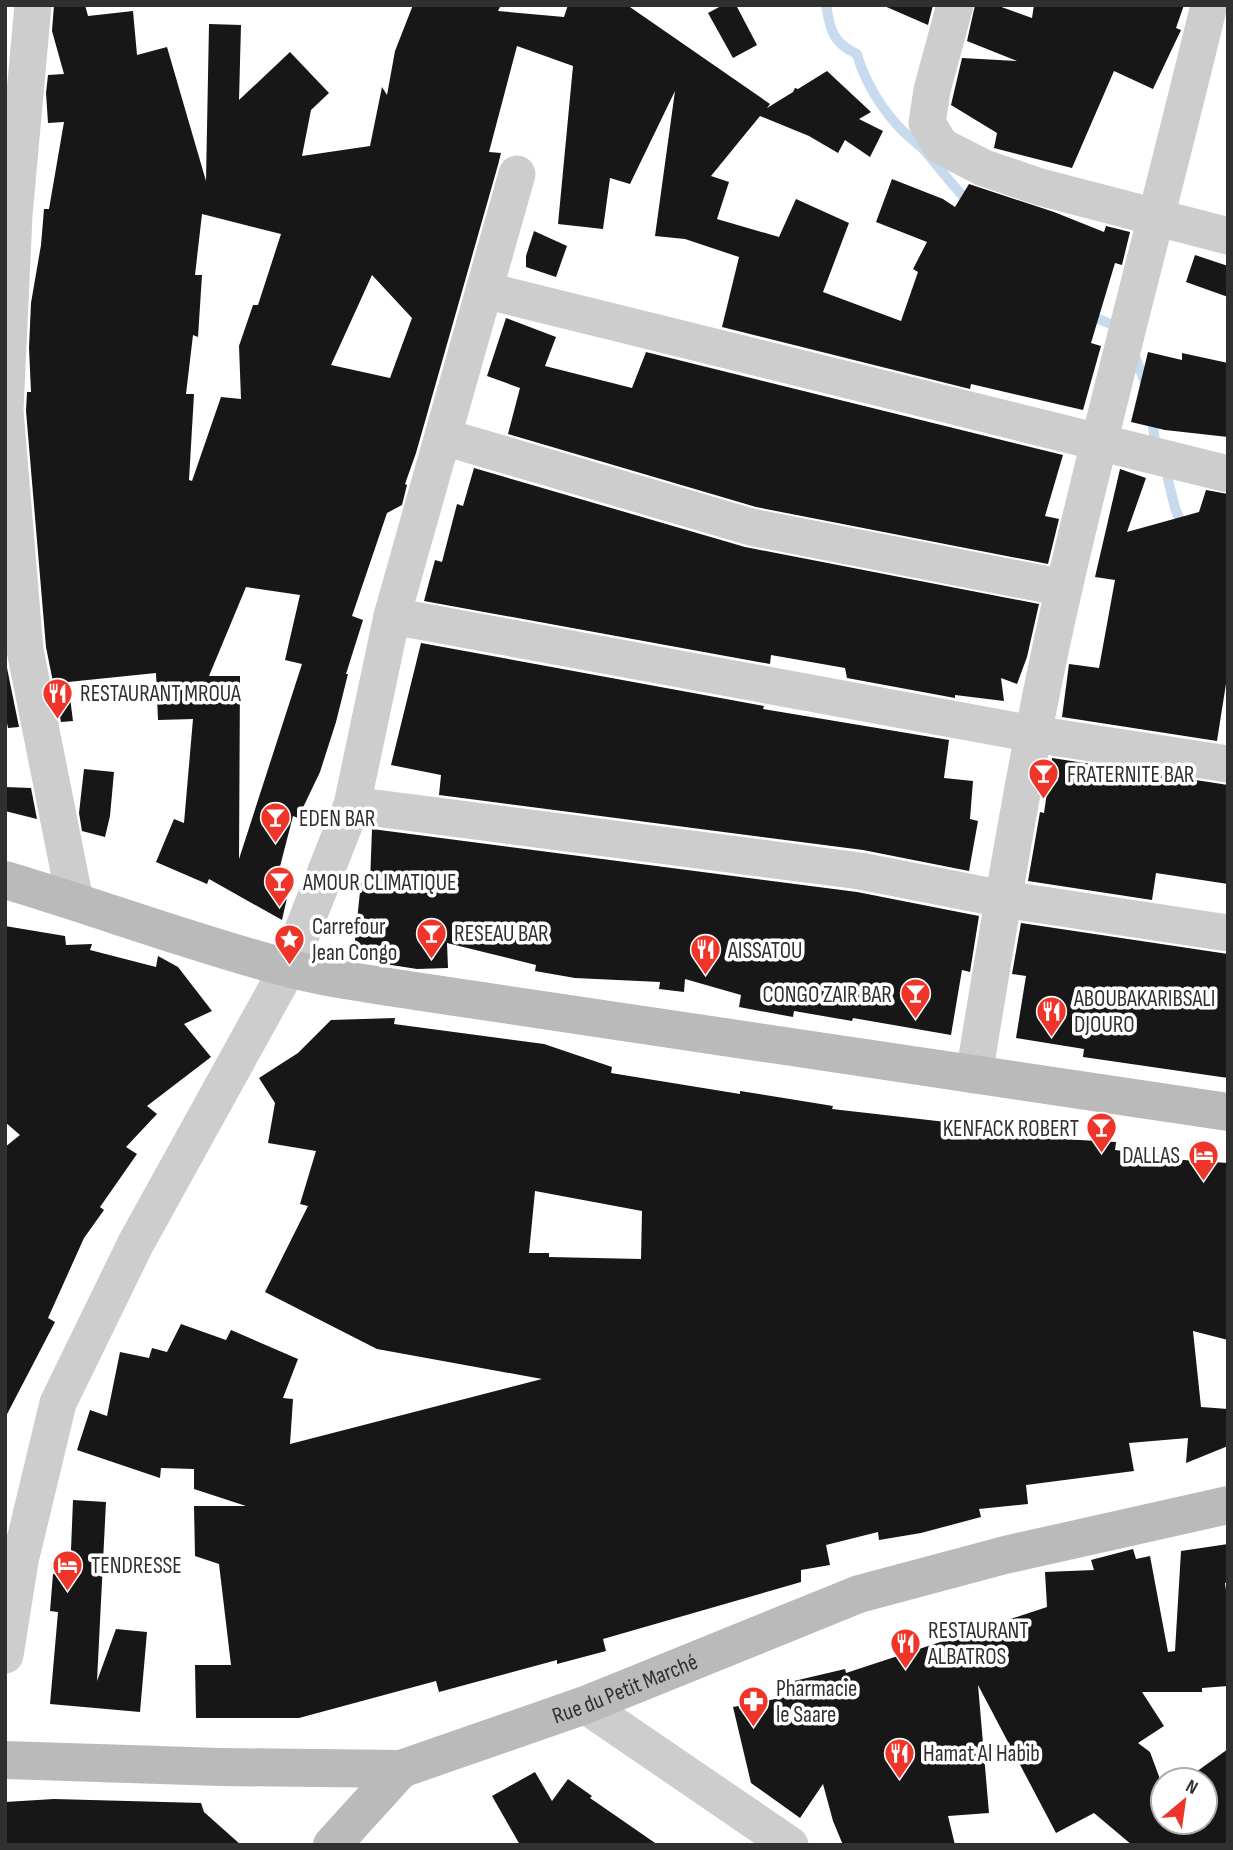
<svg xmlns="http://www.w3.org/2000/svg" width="1233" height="1850" viewBox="0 0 1233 1850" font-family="'Sofia Sans Condensed',sans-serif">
  <rect width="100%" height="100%" fill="#fff"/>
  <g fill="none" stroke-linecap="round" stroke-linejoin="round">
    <!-- stream -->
    <g stroke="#c8dbee" stroke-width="10">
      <path d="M826,5C830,30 833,43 857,54C864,81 884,113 904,132C910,138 918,144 924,150C940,168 953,187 970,203"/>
      <path d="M1087,312C1098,321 1109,322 1120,329"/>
      <path d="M1134,354L1146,385"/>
      <path d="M1151,414L1156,447"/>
      <path d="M1165,467L1175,508L1184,530"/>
    </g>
  </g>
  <!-- building -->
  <g fill="#171717" fill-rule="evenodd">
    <path d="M54,5H85L88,16L133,11L137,55L167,47L206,181L209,24L241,25L239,100L290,52L329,93L311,110L302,156L370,146L382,87L387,95L395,51L413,5H501L498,11L564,17L568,5H627L770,104L767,108L793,92L795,88L798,89L827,71L871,112L859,119L883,131L870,157L845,140L838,153L809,136L760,116L711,176L729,182L717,219L779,237L796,199L849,223L823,292L901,321L918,272L913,269L927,242L876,222L892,179L943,199L955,207L969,184L1054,212L1104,232L1106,226L1130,232L1122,265L1115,263L1091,343L1101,346L1083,410L971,384L970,389L722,327L739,257L685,239L655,236L675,91L630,184L610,178L603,229L558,224L573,66L517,46L489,152L501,153L498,165L416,453L405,484L407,485L402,505L387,513L352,616L363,620L346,674H348L336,722L320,772L298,818L293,816L275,886L289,889L282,920L209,879L207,884L156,862L174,819L184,823L193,719L158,720L156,673L68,682L73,721L61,722L46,647L26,411L27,392H31L29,348L31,303L41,245L44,209H49L64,122L48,123L46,93L48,75L64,74L52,31ZM202,214L281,234L258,305H253L239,346L241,399L221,397L192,481L189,480L194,394H186L193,335L198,337L202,275H195ZM372,275L412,318L390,378L331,365ZM246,587L300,595L285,660L302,664L239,859L240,676H209Z"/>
    <path d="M723,5H736L757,45L733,58L708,13Z"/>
    <path d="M882,5H933L928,25Z"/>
    <path d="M975,5H996L1032,18L1034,5H1184L1176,28L1181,30L1153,89L1114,71L1072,168L994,148L997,133L951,105L962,58L1017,61L967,41Z"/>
    <path d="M534,231L567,246L556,277L526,267V256Z"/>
    <path d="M1195,255L1228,266V297L1186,282Z"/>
    <path d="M506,318L556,337L545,366L632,388L646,352L1063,455L1045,516L1059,519L1048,564L756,507L508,434L520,388L487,376Z"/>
    <path d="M1148,352L1182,360V353L1228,363V437L1165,430L1131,422Z"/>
    <path d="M474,468L745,547L1039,604L1027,657L1017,684L1001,678L1004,701L955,695V698L847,678L845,668L771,655L770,664L424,601L435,560L442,562L457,504L463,506Z"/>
    <path d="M1120,469L1146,478L1127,532L1199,512L1206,490L1228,494V671L1217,741L1062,717L1069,664L1099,668L1115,580L1095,577Z"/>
    <path d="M421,643L764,706L763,709L949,740L944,778L973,781L970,819L978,821L969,871L863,850L439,795L441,775L391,765Z"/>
    <path d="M5,658L19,727L8,728L5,713Z"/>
    <path d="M1052,758L1228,785V884L1156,873L1152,900L1028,881L1040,812L1044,813Z"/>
    <path d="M84,769L114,772L110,816L105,837L82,831L79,813Z"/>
    <path d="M5,787L31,788L37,819L5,811Z"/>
    <path d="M372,829L857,892L979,916L970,972L962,970L951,1035L853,1018L852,1021L794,1011L793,1017L739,1007L741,995L685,979L684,992L659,989L660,982L575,978L535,971L536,965L447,943L448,968L417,969L353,959L361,882L370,883Z"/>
    <path d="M1021,923L1228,954V1078L1083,1057L1084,1049L1016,1038L1026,976L1012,974Z"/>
    <path d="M5,926L65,936L66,945L92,944L90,950L156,967L158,956L178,967L212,1011L184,1024L211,1057L147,1106L157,1114L126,1147L137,1154L100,1207L104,1210L84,1238L48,1318L55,1322L5,1418V1147L20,1135L5,1122Z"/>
    <path d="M395,1018L394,1024L544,1044L612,1067L611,1073L740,1094V1091L833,1106L832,1109L946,1122V1125L1007,1133V1136L1116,1142L1115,1150L1169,1156V1159L1228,1163V1340L1193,1331L1201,1407L1228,1409V1446L1186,1463L1188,1438L1129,1443L1134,1471L1026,1485L1028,1504L979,1509L981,1517L921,1533L879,1540L878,1532L826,1545L830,1565L801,1570V1582L603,1639L606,1651L557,1664V1660L439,1692L436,1681L299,1718H196L195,1665H231L219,1564L195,1556L194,1506H246L194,1489V1469L161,1468L160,1478L77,1450L90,1410L107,1416L120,1352L149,1358L152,1348L167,1352L181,1324L226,1340L231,1330L298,1359L283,1398L293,1399L290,1444L542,1379L377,1349L265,1292L308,1206L300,1204L316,1151L268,1143L275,1103L259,1078L298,1053L331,1020ZM535,1191L642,1211L641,1259L549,1257V1253H529Z"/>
    <path d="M73,1500L106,1502L97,1681L116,1629L147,1632L140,1712L50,1704L58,1612L50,1611L53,1574L70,1575Z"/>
    <path d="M1228,1544V1582L1225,1583L1228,1605V1686L1202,1688V1692H1142L1164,1726L1138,1743L1150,1752L1163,1787V1822H1205V1780H1189L1196,1772L1228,1749V1845H1132L1094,1813L1056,1833L978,1685L989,1813L948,1816L955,1845H843L833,1821L823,1784L800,1818L751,1783L733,1707L797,1695L794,1681L845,1669L846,1673L1047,1607L1045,1572L1094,1570L1091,1560L1133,1549L1136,1559L1150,1556L1168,1652L1175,1651L1181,1551Z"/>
    <path d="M535,1772L552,1801L568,1779L592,1796L590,1798L658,1845H520L492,1796Z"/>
    <path d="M54,1799L201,1803L204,1812L241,1845H5V1802Z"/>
  </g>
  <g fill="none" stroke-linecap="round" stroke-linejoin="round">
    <!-- street -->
    <g stroke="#cdcdcd" stroke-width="37">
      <path d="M33,5L14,215L5,411L25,650L75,901"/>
      <path d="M955,5L932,90L927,123L941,146L984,168L1040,187L1228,236"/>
      <path d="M484,290L1228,474"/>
      <path d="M444,437L751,527L1064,588"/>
      <path d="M392,616L1033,734L1228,764"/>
      <path d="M352,805L860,871L1003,899L1228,933"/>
      <path d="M974,1075C1001,912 1027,749 1064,588C1109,393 1162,200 1209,5"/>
      <path d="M5,1655L20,1561L58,1403L136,1243L288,968L352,805L392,616L517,174"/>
      <path d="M585,1705L790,1845"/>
    </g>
    <!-- secondary -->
    <g stroke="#bababa" stroke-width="38">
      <path d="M5,880C99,908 190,942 284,967C327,979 372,984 415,991L1228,1112"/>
      <path id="s1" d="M5,1760L221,1767L401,1769L585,1705L859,1594L1005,1555L1228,1505"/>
      <path d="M332,1845L401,1769"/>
    </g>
  </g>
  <!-- icons -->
  <defs>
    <symbol id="restaurant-pin" viewBox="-11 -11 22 30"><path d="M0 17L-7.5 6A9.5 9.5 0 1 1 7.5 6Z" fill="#ef342a" stroke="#fff"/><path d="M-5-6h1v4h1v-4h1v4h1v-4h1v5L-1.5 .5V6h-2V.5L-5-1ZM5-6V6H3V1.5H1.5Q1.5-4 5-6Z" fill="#fff"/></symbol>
    <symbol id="bar-pin" viewBox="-11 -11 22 30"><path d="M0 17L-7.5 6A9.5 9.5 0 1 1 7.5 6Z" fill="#ef342a" stroke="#fff"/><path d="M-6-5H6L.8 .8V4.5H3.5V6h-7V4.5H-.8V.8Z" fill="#fff"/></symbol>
    <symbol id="sight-pin" viewBox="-11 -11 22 30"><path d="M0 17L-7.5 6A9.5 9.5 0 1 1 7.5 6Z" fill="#ef342a" stroke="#fff"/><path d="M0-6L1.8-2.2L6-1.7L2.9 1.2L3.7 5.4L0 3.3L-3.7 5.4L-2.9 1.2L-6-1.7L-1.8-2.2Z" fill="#fff"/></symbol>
    <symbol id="hotel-pin" viewBox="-11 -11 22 30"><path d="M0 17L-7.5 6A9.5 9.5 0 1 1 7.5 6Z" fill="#ef342a" stroke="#fff"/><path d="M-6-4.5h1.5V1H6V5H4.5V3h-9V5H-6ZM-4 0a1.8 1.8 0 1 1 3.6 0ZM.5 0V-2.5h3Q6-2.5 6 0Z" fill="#fff"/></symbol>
    <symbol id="pharmacy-pin" viewBox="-11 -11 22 30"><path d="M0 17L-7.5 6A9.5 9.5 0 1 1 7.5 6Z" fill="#ef342a" stroke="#fff"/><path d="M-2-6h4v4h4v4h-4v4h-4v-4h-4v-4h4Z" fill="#fff"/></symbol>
  </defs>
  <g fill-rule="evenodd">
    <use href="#restaurant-pin" x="40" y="676" width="35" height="47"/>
    <use href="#bar-pin" x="1026" y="756" width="35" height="47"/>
    <use href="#bar-pin" x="258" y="800" width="35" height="47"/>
    <use href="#bar-pin" x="262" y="864" width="35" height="47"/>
    <use href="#bar-pin" x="414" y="916" width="35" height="47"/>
    <use href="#sight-pin" x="272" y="922" width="35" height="47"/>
    <use href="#restaurant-pin" x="688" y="932" width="35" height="47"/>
    <use href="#bar-pin" x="898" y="976" width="35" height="47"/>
    <use href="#restaurant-pin" x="1034" y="994" width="35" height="47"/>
    <use href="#bar-pin" x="1084" y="1110" width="35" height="47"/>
    <use href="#hotel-pin" x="1186" y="1138" width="35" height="47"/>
    <use href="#hotel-pin" x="50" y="1548" width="35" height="47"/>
    <use href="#restaurant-pin" x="888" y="1626" width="35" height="47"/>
    <use href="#pharmacy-pin" x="736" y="1684" width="35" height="47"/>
    <use href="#restaurant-pin" x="882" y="1736" width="35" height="47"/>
  </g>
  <g text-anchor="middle" stroke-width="7" stroke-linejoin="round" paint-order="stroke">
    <!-- poi labels -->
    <g font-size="23" fill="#303030" stroke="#fff" text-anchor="start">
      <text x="80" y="701">RESTAURANT MROUA</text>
      <text x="1067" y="782">FRATERNITE BAR</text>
      <text x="299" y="826">EDEN BAR</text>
      <text x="303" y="890">AMOUR CLIMATIQUE</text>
      <text x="312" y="934">Carrefour<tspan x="312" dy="26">Jean Congo</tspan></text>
      <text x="454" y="941">RESEAU BAR</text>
      <text x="728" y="958">AISSATOU</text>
      <text x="892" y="1002" text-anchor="end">CONGO ZAIR BAR</text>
      <text x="1074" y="1006">ABOUBAKARIBSALI<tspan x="1074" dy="26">DJOURO</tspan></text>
      <text x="1079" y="1136" text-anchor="end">KENFACK ROBERT</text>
      <text x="1180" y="1163" text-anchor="end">DALLAS</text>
      <text x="91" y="1573">TENDRESSE</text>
      <text x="928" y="1638">RESTAURANT<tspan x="928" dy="26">ALBATROS</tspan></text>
      <text x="776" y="1696">Pharmacie<tspan x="776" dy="26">le Saare</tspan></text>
      <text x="923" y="1761">Hamat Al Habib</text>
    </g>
    <!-- street labels -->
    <g font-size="23" fill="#303030" stroke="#fff">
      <text dy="8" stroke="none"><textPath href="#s1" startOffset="634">Rue du Petit Marché</textPath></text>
    </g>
  </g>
  <!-- border -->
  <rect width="1233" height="1850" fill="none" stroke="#303030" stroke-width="14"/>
  <!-- north arrow -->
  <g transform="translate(1184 1801) rotate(29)"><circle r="33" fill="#ffffff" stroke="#acacac" stroke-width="2"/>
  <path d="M0-5L12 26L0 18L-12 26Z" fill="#ef342a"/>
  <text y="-10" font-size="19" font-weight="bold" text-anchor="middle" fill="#303030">N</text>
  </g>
</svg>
